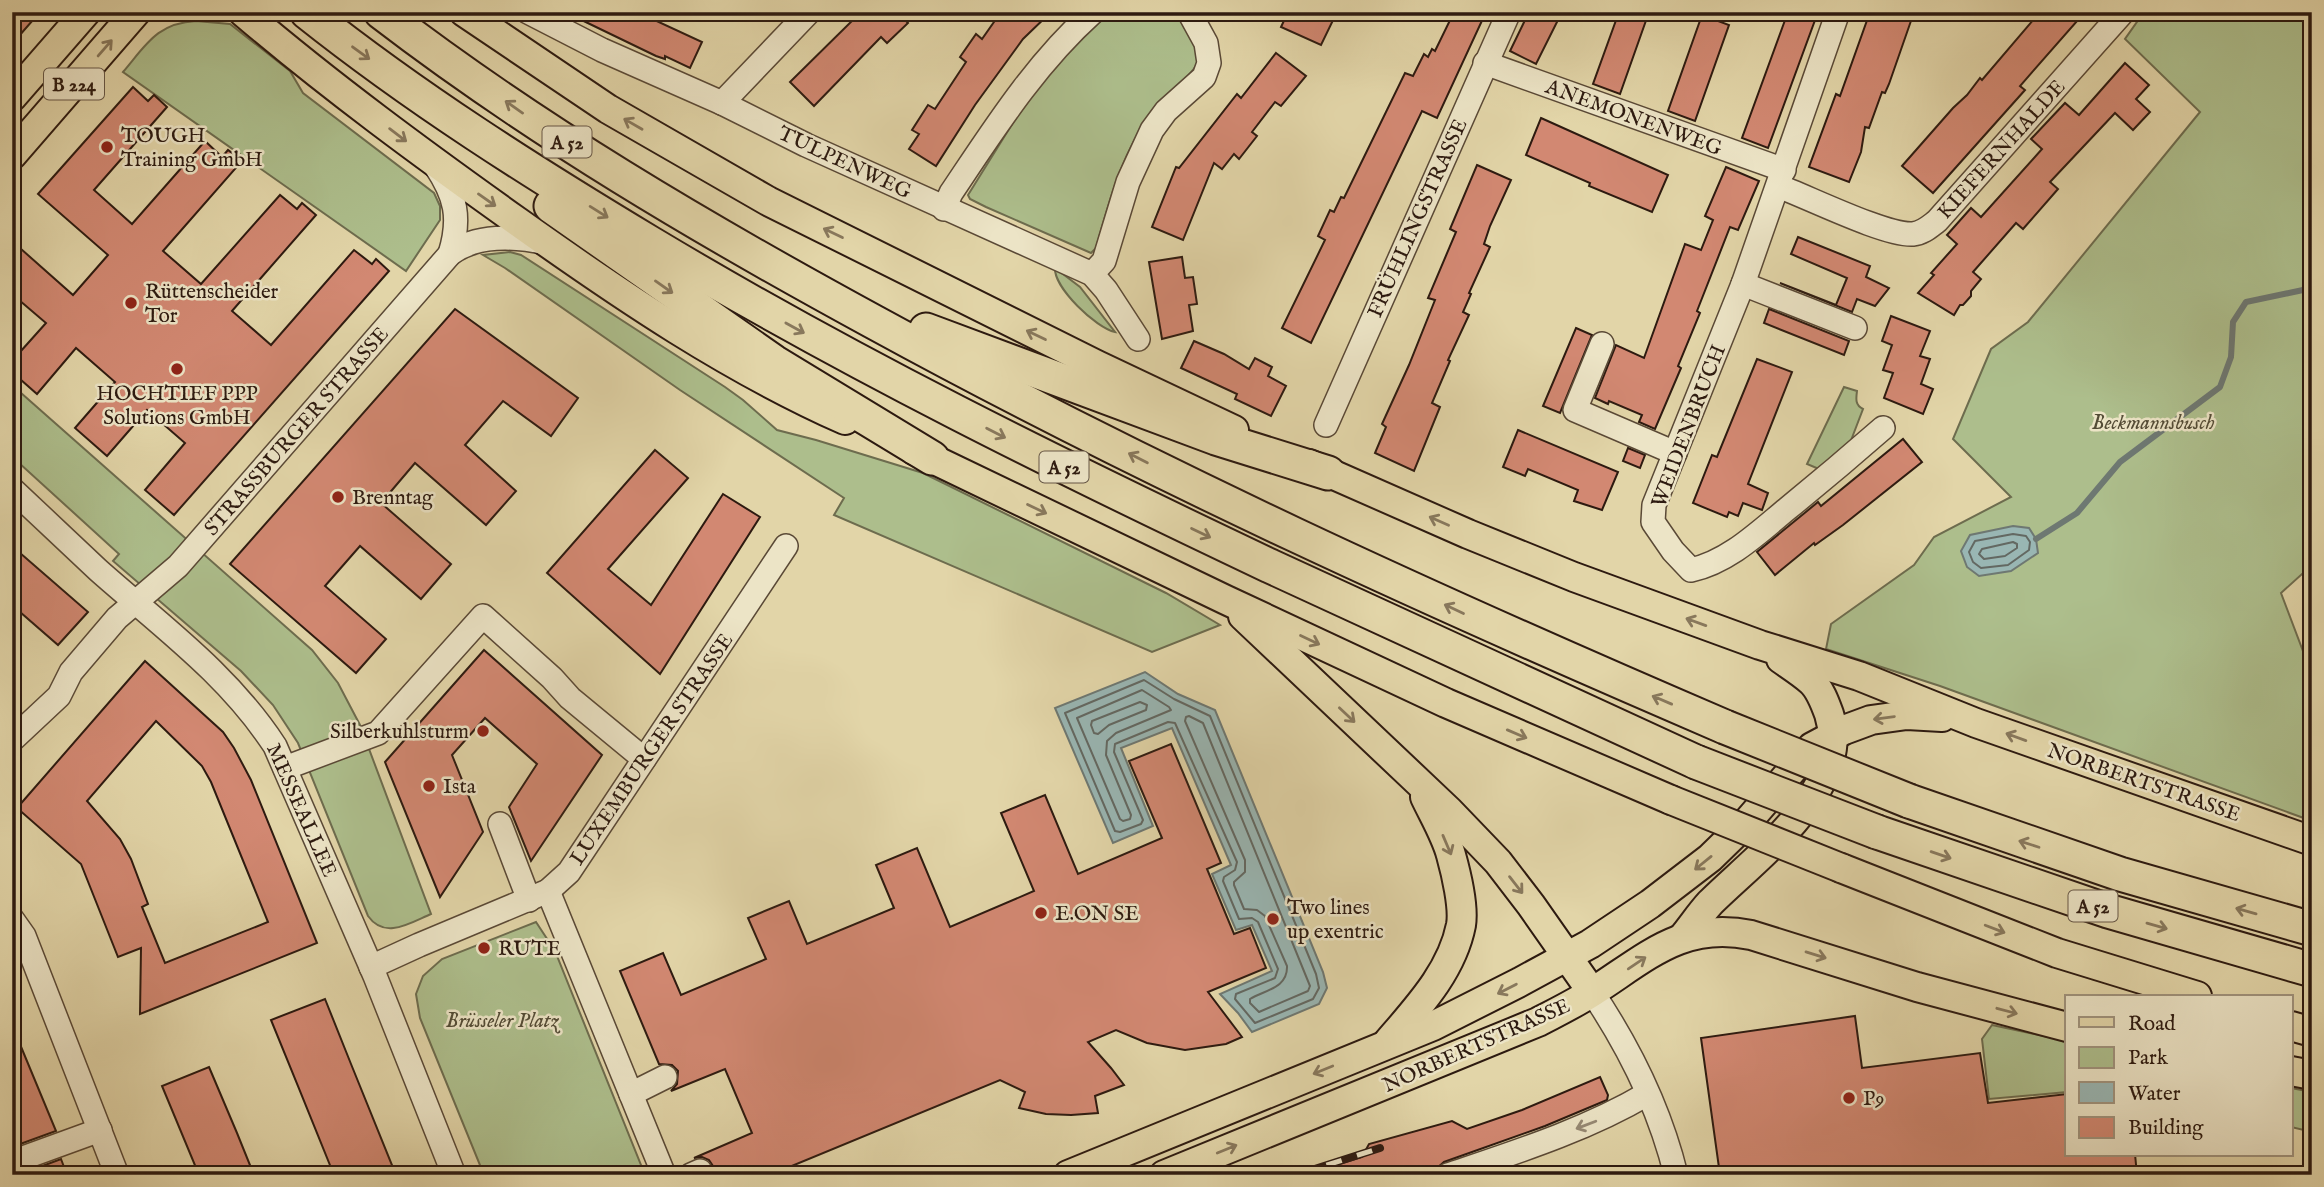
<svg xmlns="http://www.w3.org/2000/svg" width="2324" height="1187" viewBox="0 0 2324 1187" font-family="'IM FELL English',serif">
  <rect width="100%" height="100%" fill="#e2d5a8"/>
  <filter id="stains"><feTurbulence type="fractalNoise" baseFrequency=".00286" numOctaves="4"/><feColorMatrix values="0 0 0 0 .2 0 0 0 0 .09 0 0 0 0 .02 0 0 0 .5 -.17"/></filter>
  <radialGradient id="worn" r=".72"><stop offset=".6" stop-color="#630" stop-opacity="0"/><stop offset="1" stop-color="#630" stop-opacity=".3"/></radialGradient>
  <!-- green -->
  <g fill="#adbe8c" stroke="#6d6c4e" stroke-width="2">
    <path d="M1109,12H1176C1183,26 1199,45 1198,61C1198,70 1160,103 1152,113C1122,151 1109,202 1096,248L1091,253L986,207L970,199L968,195L1024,105L1047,74Z"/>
    <path d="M2144,12H2312V565L2281,593L2312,675V821L1940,686L1826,649L1831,624L1914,565L1934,537L2011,497L1953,439L1991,349L2028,322L2200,112L2125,39Z"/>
    <path d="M196,21L230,24L290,71L303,93L434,193L440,206V220L406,271L123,72C146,45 157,23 196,21Z"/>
    <path d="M510,252L521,255L725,387L743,400L777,430L816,440L923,473L1166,593L1220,625L1152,652L834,515L844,498L680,390L505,268L483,255Z"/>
    <path d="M1055,268L1080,287L1115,332C1096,328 1054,288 1055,268Z"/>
    <path d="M12,385L312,650L338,683L360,725L431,914C410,923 385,940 368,916L298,743L273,705L241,671L113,561L119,554L18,462L12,463Z"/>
    <path d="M1844,387L1857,391C1856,399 1855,405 1863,409L1850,443L1819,469L1807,464Z"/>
    <path d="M536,922L555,951L645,1175H484L420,1018L416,994L423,976L442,959Z"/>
    <path d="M1992,1025L2067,1041V1092L1989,1099L1982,1039Z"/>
    <path d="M2291,1088L2312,1092V1160H2305L2304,1130L2291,1127Z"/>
  </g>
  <!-- water -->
  <g fill="#99b6b3" stroke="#6e7872" stroke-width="2">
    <path d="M2013,526L2029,528L2036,539L2038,553L2011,571L1979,576L1967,567L1961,551L1970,535Z"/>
    <path d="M1145,672L1178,694L1215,710L1323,972L1327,988L1319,1004L1252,1032L1238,1013L1220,994L1272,971L1252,925L1236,930L1212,874L1231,865L1172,728L1121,748L1153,826L1113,843L1055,708Z"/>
  </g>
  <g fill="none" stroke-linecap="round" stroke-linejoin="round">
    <!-- shore -->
    <g stroke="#636862" stroke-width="2">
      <path d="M2013,534L2026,536L2030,542L2029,550L2008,565L1981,568L1973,562L1969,552L1975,541Z"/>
      <path d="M2013,542L2017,544V548L2005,556L1984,559L1979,554L1982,549Z"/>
      <path d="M1144,680L1174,699L1210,716L1316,974L1319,988L1313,999L1255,1023L1235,999L1236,994L1275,978L1278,969L1258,922L1252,918L1239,919L1223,881L1224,877L1235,870L1237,862L1175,723L1168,722L1115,744L1114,752L1143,820L1141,824L1120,832L1115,831L1065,713Z"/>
      <path d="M1142,690L1169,707L1171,710L1116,733L1107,741L1106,755L1131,815L1130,819L1123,821L1120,819L1077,718Z"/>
      <path d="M1140,702L1147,705L1146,710L1109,725L1098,734L1094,733L1091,725L1092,721Z"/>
      <path d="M1189,716L1203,723L1310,986L1308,991L1259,1012L1250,1003V999C1265,990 1288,988 1287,966L1265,916L1257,910L1244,909L1234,885V882L1245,872V860L1185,721L1186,717Z"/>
    </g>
    <!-- stream -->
    <path stroke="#6e7872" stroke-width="6" d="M2036,539L2077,513L2120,462L2220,387L2231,357L2233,322L2246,302L2303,290L2312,280"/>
  </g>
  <!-- building -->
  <g fill="#d28872" stroke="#2d1a10" stroke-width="2" fill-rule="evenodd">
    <path d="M12,12H40L12,44Z"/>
    <path d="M565,12H652L650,18L702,42L690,68L665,56V59L656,56Z"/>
    <path d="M861,12H898L908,23L887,43L881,37L814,106L790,82Z"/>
    <path d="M1001,12H1051L1023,39L975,105L936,166L909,149L919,134L912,130L928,105L935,109L966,62L960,57L976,34L982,39Z"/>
    <path d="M1288,12H1337L1321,45L1281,27Z"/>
    <path d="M1454,12H1486L1437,118L1422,111L1311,343L1282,328L1325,240L1318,236L1330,210L1334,212L1341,197L1344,198L1405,73L1413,76L1424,54L1428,57L1432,49L1435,51Z"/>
    <path d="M1529,12H1562L1536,64L1510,51Z"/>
    <path d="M1619,12H1649L1620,94L1593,84Z"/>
    <path d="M1788,12H1818L1768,148L1742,138Z"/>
    <path d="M1870,12H1894L1912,18L1889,84L1885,93L1882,92L1869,128L1865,127L1861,152L1849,182L1809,167L1836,94L1840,96Z"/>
    <path d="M2040,12H2085L2020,86L2025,90L1933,193L1902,166L1953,108L1967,95L1980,78L1982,80Z"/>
    <path d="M1702,15L1729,25L1695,121L1668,111Z"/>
    <path d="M1276,53L1306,76L1281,106L1275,102L1252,132L1257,136L1239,159L1234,154L1222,169L1214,163L1183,240L1152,227L1176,167L1179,168L1237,94L1241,98Z"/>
    <path d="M2125,63L2149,85L2136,99L2150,112L2133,130L2115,113L2050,182L2058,189L2023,229L2016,223L1973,272L1981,279L1971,291V296L1963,305H1960L1954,315L1918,293L1934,275L1931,273L1957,244L1947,235L1971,208L1981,217L2042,149L2031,139L2065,103L2079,115Z"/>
    <path d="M133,87L148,101L154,95L167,107L94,190L132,224L205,141L222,157L228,150L242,161L163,251L201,284L280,195L297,209L302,203L316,215L232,311L271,345L354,250L372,264L376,259L389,271L174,515L145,490L185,443L147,410L107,456L75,428L115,382L76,348L37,394L12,372V361L46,323L12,294V241L73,295L108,255L38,194Z"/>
    <path d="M1541,118L1668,175L1652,212L1589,186L1590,183L1526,155Z"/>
    <path d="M1477,165L1511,180L1490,226L1484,244L1490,247L1469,293L1471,294L1463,312L1469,315L1448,360L1450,361L1432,403L1440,407L1414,471L1375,453L1386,427L1382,424L1409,365L1435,300L1428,298L1456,232L1450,229Z"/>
    <path d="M1726,167L1759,181L1738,230L1730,227L1697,311L1700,313L1678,366L1681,368L1655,429L1639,422L1642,415L1609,401L1608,404L1595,398L1616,345L1644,358L1685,244L1701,250L1713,220L1705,216Z"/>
    <path d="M1798,237L1870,266L1866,277L1889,288L1875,306L1857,299L1852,312L1780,283L1836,305L1847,278L1791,254Z"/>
    <path d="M1182,257L1185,278L1193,277L1197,304L1189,305L1193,331L1162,339L1149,262Z"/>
    <path d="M455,309L578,398L551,436L503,401L465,445L516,491L486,525L415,463L381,503L451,564L421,599L360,546L325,586L386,639L356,673L230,564Z"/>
    <path d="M1769,309L1849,341L1844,355L1764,323Z"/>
    <path d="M1891,316L1930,331L1920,356L1930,359L1921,384L1933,389L1923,414L1884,398L1893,373L1883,370L1892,345L1882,341Z"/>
    <path d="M1576,328L1592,335L1560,413L1543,406Z"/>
    <path d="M1194,341L1224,354L1249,369L1255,358L1272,367L1268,376L1286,386L1271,416L1235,399L1237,394L1181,368Z"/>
    <path d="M1757,359L1792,372L1748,484L1768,493L1762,510L1743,503L1738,516L1729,512L1727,517L1693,503L1712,455L1717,457Z"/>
    <path d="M1518,430L1618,472L1602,510L1574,501L1578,490L1528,469L1525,476L1503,467Z"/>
    <path d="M1903,439L1922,462L1843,525L1815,545L1814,543L1775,575L1757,552L1818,502L1821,506Z"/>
    <path d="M1628,448L1645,455L1640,468L1623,461Z"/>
    <path d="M655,450L688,478L608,569L651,605L723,494L760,517L660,674L547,573Z"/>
    <path d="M12,546L88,612L58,645L12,605Z"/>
    <path d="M484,650L602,755L531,861L509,807L537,764L485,718L452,755L483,832L440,897L385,762Z"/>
    <path d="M145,661L223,732L234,748L251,780L317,943L140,1014L141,948L118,957L81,864L17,808ZM156,721L202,766L211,782L268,922L165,963L142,907L148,904L131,859L120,839L87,801Z"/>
    <path d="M1171,744L1221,863L1207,869L1234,934L1250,928L1266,968L1208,992L1242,1037L1226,1044L1185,1050L1147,1043L1116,1030L1088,1042L1111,1068L1124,1085L1095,1096L1098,1113L1071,1115L1046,1114L1019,1108L1025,1092L1000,1080L770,1175H713V1166L709,1160L702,1157L694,1158L752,1133L725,1069L671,1091L677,1084L678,1071L672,1065L659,1064L620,971L663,953L681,995L766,959L748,918L789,901L807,944L894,908L876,865L917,848L950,927L1034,891L1001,813L1045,795L1078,874L1162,838L1129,761Z"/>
    <path d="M325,999L351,1064L396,1175H334L298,1086L271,1020Z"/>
    <path d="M1855,1016L1862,1068L1980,1053L1988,1103L2067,1094V1154H2135L2137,1175H1720L1701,1038Z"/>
    <path d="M12,1025L56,1131L12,1147Z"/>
    <path d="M209,1067L237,1133L254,1175H199L162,1086Z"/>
    <path d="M1600,1077L1608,1095L1607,1100L1545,1126L1444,1162L1436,1169L1419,1174L1414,1172L1403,1175H1318L1317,1171L1362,1157L1369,1144L1452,1121L1467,1129L1522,1110Z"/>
    <path d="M61,1159L67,1175H22L21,1174Z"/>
  </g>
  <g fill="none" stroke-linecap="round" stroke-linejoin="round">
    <defs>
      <g id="minor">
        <path d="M528,12L602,50L722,103L806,145L1092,274L1106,290L1138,339"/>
        <path d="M1838,12L1743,284L1654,505L1653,522L1673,551L1691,570C1728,562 1758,533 1787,509C1819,483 1851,456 1883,428"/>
        <path d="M1485,63L1784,170"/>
        <path d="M722,103L809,12"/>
        <path d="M435,165C456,196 461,218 450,254"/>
        <path d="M1778,186C1808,197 1886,236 1913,234C1923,233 1929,227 1937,221L2123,12"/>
        <path d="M944,209L951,193C994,129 1035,64 1093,12"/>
        <path d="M1092,274L1104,261L1128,182L1152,130L1166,111L1204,77L1209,63L1206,43L1189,12"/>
        <path d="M1743,284L1855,328"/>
        <path d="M1602,344L1575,410L1675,453"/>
        <path d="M1326,425L1509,12"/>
        <path d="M12,489C41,516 69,543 98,570C161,626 228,674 275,746L375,976L454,1175"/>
        <path d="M12,740L59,696L71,672L117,618L178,566L450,254C476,234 515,236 546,243"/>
        <path d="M285,768L378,733L483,616L552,678L570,698L644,759"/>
        <path d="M500,824L529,900"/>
        <path d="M548,891L664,1175"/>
        <path d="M12,919L24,936L117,1175"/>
        <path d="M371,967L419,945L548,891L569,872L786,546"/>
        <path d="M1592,992C1629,1047 1660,1110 1676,1175"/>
        <path d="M631,1094L665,1077"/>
        <path d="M12,1162L100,1130"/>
        <path d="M691,1175L700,1171"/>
        <path d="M1448,1175C1516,1152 1586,1130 1647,1094"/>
      </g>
      <g id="major">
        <path d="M243,12C331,87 424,155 518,222C622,296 728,368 845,420"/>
        <path d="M464,12L608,109L768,201L1097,365L1234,430"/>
        <path d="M12,97L86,12"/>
        <path d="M12,155L136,12"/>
        <path d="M914,450L1226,600L1446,703L1671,800"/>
        <path d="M1309,464L1468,534L1574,577L1760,645L1859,676L1976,723L2312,841"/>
        <path d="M1243,616L1449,811L1498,862L1531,905L1592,992"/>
        <path d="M1841,868L2057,953L2197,996"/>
        <path d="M1683,937C1692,926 1700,914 1710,903C1755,858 1853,788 1829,714C1825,703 1820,689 1811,681C1802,673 1791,666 1781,659"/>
        <path d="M2291,1026L2312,1032"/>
        <path d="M1388,1042C1418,1007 1452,971 1461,925C1464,907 1456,873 1451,855C1446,836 1434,816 1425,797"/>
        <path d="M2291,1071L2312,1075"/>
        <path d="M1068,1175L1433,1026L1520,982L1590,944L1650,904L1710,858L1748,821L1812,747L1844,730L1871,720L1907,715L1942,717"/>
        <path d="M1164,1175L1538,1022C1557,1012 1576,1003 1594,991C1647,957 1683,921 1751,935L1917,987L2067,1027"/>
      </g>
      <g id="highway">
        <path d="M307,12C415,98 532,172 650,243C850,363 1059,466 1270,566C1412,632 1554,698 1696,762"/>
        <path d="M381,12C536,131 703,229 874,322C1150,473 1436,603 1725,727"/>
        <path d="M551,206L774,362L932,458"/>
        <path d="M926,330L1216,438L1328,473"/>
        <path d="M1909,801L2120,874L2312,929"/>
        <path d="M1877,832L2108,911L2312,970"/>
      </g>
    </defs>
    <!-- minor casing -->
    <use href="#minor" stroke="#5a4936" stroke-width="26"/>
    <!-- major casing -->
    <use href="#major" stroke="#2d1a10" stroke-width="32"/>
    <!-- highway casing -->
    <use href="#highway" stroke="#2d1a10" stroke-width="37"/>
    <!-- minor -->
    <use href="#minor" stroke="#ece4c6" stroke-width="23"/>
    <!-- major -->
    <use href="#major" stroke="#e2d5a8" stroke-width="28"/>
    <!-- highway -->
    <use href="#highway" stroke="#e2d5a8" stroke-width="33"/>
    <defs>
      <path id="rail" d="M1296,1175L1380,1148"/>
    </defs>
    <!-- rail casing -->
    <use href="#rail" stroke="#2d1a10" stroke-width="8"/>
    <!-- rail -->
    <use href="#rail" stroke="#ece4c6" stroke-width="5" stroke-dasharray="16" stroke-linecap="butt"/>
    <defs>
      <path id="major-bridge" d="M1671,800L1841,868"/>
      <g id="highway-bridge">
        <path d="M1725,727L1909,801"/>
        <path d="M1696,762L1877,832"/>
      </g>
    </defs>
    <!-- major-bridge casing -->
    <use href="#major-bridge" stroke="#2d1a10" stroke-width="32" stroke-linecap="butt"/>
    <!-- highway-bridge casing -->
    <use href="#highway-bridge" stroke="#2d1a10" stroke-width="37" stroke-linecap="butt"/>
    <!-- major-bridge -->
    <use href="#major-bridge" stroke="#e2d5a8" stroke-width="28"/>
    <!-- highway-bridge -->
    <use href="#highway-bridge" stroke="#e2d5a8" stroke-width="33"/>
  </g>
  <!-- one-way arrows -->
  <defs><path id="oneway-shaft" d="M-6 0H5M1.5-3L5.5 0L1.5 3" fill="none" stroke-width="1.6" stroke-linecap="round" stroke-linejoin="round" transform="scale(1.75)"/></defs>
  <g stroke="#88785c">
    <use href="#oneway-shaft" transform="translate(105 48) rotate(-49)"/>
    <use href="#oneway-shaft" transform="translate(361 53) rotate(36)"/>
    <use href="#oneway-shaft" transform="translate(514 107) rotate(-145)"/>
    <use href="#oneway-shaft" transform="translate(633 124) rotate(-150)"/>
    <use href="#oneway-shaft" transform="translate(398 135) rotate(37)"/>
    <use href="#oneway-shaft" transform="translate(487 200) rotate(35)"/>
    <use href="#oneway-shaft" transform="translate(599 212) rotate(32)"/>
    <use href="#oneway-shaft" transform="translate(833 233) rotate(-154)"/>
    <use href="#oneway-shaft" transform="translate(664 287) rotate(35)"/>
    <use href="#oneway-shaft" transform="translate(795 328) rotate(29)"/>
    <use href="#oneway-shaft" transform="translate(1036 335) rotate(-154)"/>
    <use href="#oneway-shaft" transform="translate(996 433) rotate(27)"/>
    <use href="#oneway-shaft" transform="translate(1138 458) rotate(-153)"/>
    <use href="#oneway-shaft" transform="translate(1037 509) rotate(26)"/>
    <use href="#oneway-shaft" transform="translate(1439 521) rotate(-156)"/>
    <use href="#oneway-shaft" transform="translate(1201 533) rotate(26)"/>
    <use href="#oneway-shaft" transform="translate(1454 609) rotate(-155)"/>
    <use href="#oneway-shaft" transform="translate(1696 622) rotate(-160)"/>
    <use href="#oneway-shaft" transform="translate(1310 640) rotate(25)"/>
    <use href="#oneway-shaft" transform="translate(1662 700) rotate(-157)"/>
    <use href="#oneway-shaft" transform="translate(1347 715) rotate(43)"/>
    <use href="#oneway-shaft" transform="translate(1884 718) rotate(172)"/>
    <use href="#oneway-shaft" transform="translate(1517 734) rotate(23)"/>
    <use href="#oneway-shaft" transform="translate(2016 737) rotate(-160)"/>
    <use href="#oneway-shaft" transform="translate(2029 844) rotate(-162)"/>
    <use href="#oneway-shaft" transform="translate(1447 845) rotate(67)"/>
    <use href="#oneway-shaft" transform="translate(1941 855) rotate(19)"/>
    <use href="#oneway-shaft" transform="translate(1703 863) rotate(141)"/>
    <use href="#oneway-shaft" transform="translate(1516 885) rotate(52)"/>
    <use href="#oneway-shaft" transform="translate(2246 911) rotate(-164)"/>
    <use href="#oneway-shaft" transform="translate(2157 926) rotate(16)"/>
    <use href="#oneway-shaft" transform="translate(1995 929) rotate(21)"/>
    <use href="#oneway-shaft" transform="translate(1816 955) rotate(17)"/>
    <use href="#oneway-shaft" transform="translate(1637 963) rotate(-34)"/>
    <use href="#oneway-shaft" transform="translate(1507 989) rotate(153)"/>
    <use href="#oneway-shaft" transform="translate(2007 1011) rotate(15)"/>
    <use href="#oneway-shaft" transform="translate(1323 1070) rotate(158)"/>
    <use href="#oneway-shaft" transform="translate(1227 1149) rotate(-22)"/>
  </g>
  <use stroke="#968974" href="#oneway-shaft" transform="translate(1586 1125) rotate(159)"/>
  <!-- markers -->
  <g fill="#8f2418" stroke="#ece4c6" stroke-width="2.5">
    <circle cx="107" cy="147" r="7"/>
    <circle cx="131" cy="303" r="7"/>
    <circle cx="177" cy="369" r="7"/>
    <circle cx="338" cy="497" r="7"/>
    <circle cx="483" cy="731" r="7"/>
    <circle cx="429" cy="786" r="7"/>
    <circle cx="1041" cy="913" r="7"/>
    <circle cx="1273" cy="919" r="7"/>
    <circle cx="484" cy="948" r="7"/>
    <circle cx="1849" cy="1098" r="7"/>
  </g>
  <g text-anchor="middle" stroke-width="5" stroke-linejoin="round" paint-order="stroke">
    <!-- shield labels -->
    <g fill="#ece4c6" stroke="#665747" stroke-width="2">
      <rect x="44" y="68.5" width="60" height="31" rx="5"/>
      <rect x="542.5" y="126.5" width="49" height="31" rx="5"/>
      <rect x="1039.5" y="451.5" width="49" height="31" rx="5"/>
      <rect x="2068.5" y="890.5" width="49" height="31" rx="5"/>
    </g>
    <g font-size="19" font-weight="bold" fill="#2d1a10">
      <text x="74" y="91">B 224</text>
      <text x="567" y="149">A 52</text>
      <text x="1064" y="474">A 52</text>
      <text x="2093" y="913">A 52</text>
    </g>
    <!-- street labels -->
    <g font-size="21" fill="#2d1a10" stroke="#ece4c6">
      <text transform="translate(1634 117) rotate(20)" y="7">ANEMONENWEG</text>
      <text transform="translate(2001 149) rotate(-48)" y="7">KIEFERNHALDE</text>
      <text transform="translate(845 162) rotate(25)" y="7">TULPENWEG</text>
      <text transform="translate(1417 218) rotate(-66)" y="7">FRÜHLINGSTRASSE</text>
      <text transform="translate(1688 426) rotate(-69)" y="7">WEIDENBRUCH</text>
      <text transform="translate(296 431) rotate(-49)" y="7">STRASSBURGER STRASSE</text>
      <text transform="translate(651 749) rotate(-56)" y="7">LUXEMBURGER STRASSE</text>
      <text transform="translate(2144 782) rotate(19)" y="7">NORBERTSTRASSE</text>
      <text transform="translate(302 810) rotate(66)" y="7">MESSEALLEE</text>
      <text transform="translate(1476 1045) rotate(-24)" y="7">NORBERTSTRASSE</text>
    </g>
    <!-- poi labels -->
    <g font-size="21" fill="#2d1a10" stroke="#ece4c6" text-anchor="start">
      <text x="121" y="142">TOUGH<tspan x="121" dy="24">Training GmbH</tspan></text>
      <text x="145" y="298">Rüttenscheider<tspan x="145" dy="24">Tor</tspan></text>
      <text x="177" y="400" text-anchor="middle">HOCHTIEF PPP<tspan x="177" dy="24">Solutions GmbH</tspan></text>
      <text x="352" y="504">Brenntag</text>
      <text x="469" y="738" text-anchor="end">Silberkuhlsturm</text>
      <text x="443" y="793">Ista</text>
      <text x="1287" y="914">Two lines<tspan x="1287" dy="24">up exentric</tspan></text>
      <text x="1055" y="920">E.ON SE</text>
      <text x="498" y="955">RUTE</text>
      <text x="1863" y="1105">P9</text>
    </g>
    <!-- park labels -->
    <g font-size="21" font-style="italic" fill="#534b35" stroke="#ece4c6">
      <text x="2153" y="429">Beckmannsbusch</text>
      <text x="502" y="1027">Brüsseler Platz</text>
    </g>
  </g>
  <!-- margin -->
  <rect width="2324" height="1187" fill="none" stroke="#e2d5a8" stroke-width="42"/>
  <rect x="14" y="14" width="2296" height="1159" fill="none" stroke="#2d1a10" stroke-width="3.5"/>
  <rect x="21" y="21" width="2282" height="1145" fill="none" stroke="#2d1a10" stroke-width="2"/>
  <!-- legend -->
  <rect x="2065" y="995" width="228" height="161" fill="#ece4c6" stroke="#a0937d" stroke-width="2"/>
  <rect x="2079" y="1017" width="35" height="10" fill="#e2d5a8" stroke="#a0937d" stroke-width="2"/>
  <text x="2128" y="1030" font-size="21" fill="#2d1a10">Road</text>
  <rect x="2079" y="1047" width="35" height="21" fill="#adbe8c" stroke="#a0937d" stroke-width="2"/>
  <text x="2128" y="1064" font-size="21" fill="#2d1a10">Park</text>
  <rect x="2079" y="1082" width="35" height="21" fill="#99b6b3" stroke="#a0937d" stroke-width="2"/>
  <text x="2128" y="1100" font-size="21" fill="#2d1a10">Water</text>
  <rect x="2079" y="1117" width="35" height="21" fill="#d28872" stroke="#a0937d" stroke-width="2"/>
  <text x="2128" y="1134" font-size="21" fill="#2d1a10">Building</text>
  <rect width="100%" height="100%" filter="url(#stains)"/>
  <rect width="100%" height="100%" fill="url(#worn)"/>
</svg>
